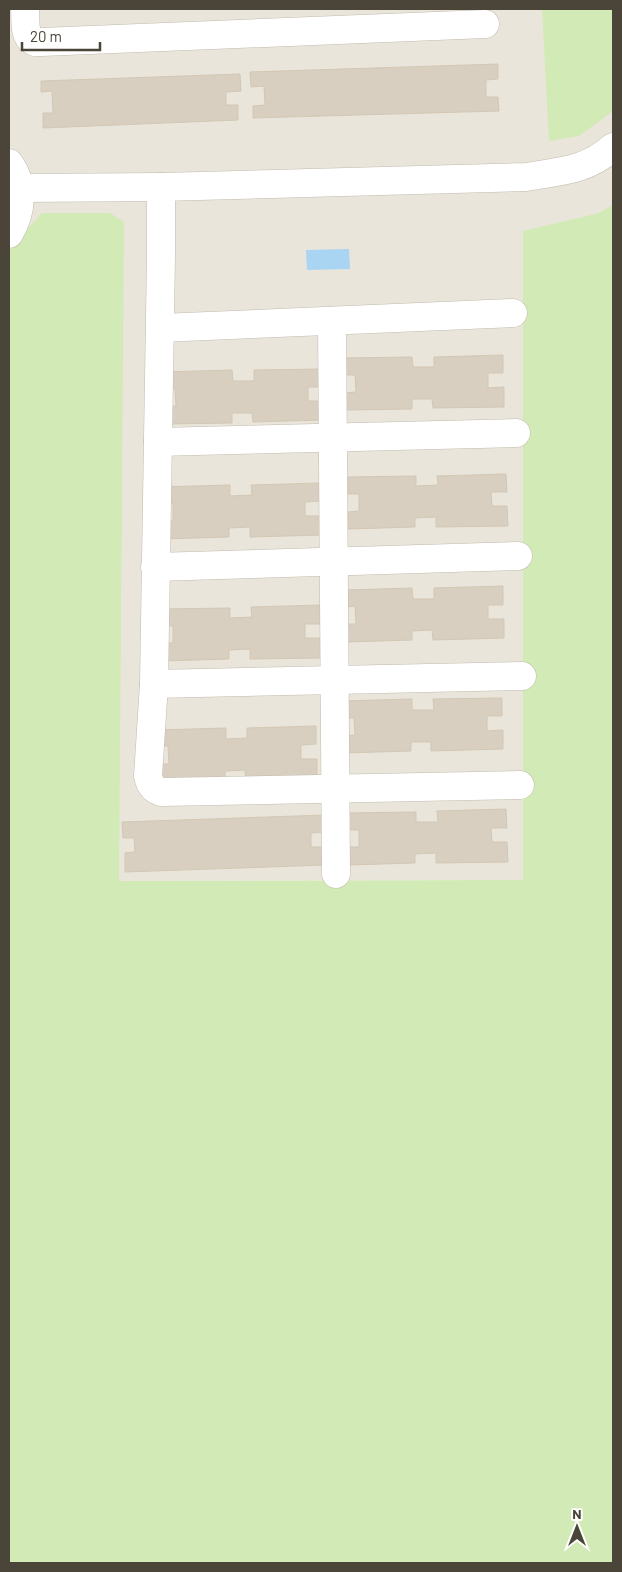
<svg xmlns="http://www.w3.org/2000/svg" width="622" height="1572" viewBox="0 0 622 1572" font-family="Barlow,sans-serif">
  <rect width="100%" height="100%" fill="#f6f3ec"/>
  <!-- residential -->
  <path fill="#eae5da" d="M9,9H613V883L524,880L119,881L9,899Z"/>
  <!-- green -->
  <g fill="#d2eab5">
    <path d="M542,9H613V111L579,136L549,141Z"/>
    <path d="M613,205V1563H9V249L42,213H110L124,222L119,881L523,880V231L599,213Z"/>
  </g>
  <!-- water -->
  <path fill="#a9d4f2" d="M349,249L350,269L307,270L306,250Z"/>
  <!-- building -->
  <g fill="#d8cfc1" stroke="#d3c7b4">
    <path d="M498,64V79L486,80V97H498L499,111L253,118V106L265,105L264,86L251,87L250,72Z"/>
    <path d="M240,74L241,91L226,92V105H238V120L43,128V113H53L52,91L41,92V81Z"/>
    <path d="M503,355V373H488V388L504,387V407L433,408L432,399H412V409L345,410V393L356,392L355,375H345L344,358L412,357L413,367H434V357Z"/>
    <path d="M323,369V387H308V401H324V420L253,422L252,413H232V423L165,424L164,407L176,406L175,388L164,389V372L232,370L233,381H254V370Z"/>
    <path d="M506,474L507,492H491L492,506H507L508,526L436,527V517L415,518V527L348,529V512L359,511V494H348V477L416,476V486L438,485L437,476Z"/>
    <path d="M320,483L321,501L305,502V516H321L322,535L250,537V527L229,528V537L162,539V521H173V503L162,504L161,487L230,485V496L252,495L251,485Z"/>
    <path d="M503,586V605H488V619H504V638L433,640L432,630L412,631V640L345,642V624H356L355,606L345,607L344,590L412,588L413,599H434V588Z"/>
    <path d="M320,605L321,624H305V638H321L322,658L250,659V649L229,650V659L162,661V643H173V626H162L161,609L230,608V618L252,617L251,607Z"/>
    <path d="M502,698V716H487V731L503,730V749L431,751V742H411V751L344,753V736L355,735L354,718H344L343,701L412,699V710H434L433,699Z"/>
    <path d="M316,726V744L301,745V759H317V778L246,780L245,770L225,771V780L158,782V764H169L168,746H158L157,730L226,728V739L247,738V728Z"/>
    <path d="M506,809L507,828H491L492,842H507L508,862L436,863V853L415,854V863L348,865V847H359V830H348V813L416,812V822H438L437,811Z"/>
    <path d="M325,815L326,832L311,833V847H325L326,865L125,872V853L135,852L134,838H123L122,822Z"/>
  </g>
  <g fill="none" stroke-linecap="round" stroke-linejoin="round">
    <defs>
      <g id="minor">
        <path d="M25,9C26,17 23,36 33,41C35,43 38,42 41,42L485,24"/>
        <path d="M9,163C25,185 22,212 9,234"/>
        <path d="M161,187V255L154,684L148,776C150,784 152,789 161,792L520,785"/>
        <path d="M19,188L161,187L526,177C561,171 586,171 613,147"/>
        <path d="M332,321L336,874"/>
        <path d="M160,328L513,313"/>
        <path d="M158,442L516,433"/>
        <path d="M155,567L518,556"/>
        <path d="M154,684L522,676"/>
      </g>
    </defs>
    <!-- minor casing -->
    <use href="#minor" stroke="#c2bbae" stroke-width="29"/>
    <!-- minor -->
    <use href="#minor" stroke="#fff" stroke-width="28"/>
  </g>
  <!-- border -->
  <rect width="622" height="1572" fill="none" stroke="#4b4439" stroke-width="20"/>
  <!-- north arrow -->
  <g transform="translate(577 1527)" stroke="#ffffff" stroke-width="4" paint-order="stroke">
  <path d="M0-4L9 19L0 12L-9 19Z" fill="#4b4439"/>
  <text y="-8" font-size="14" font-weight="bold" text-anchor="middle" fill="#4b4439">N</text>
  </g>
  <!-- scale -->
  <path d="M22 42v8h78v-8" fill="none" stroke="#4b4439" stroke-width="2.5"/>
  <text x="30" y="42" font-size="15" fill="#4b4439" stroke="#ffffff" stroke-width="4" paint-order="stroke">20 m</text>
</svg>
